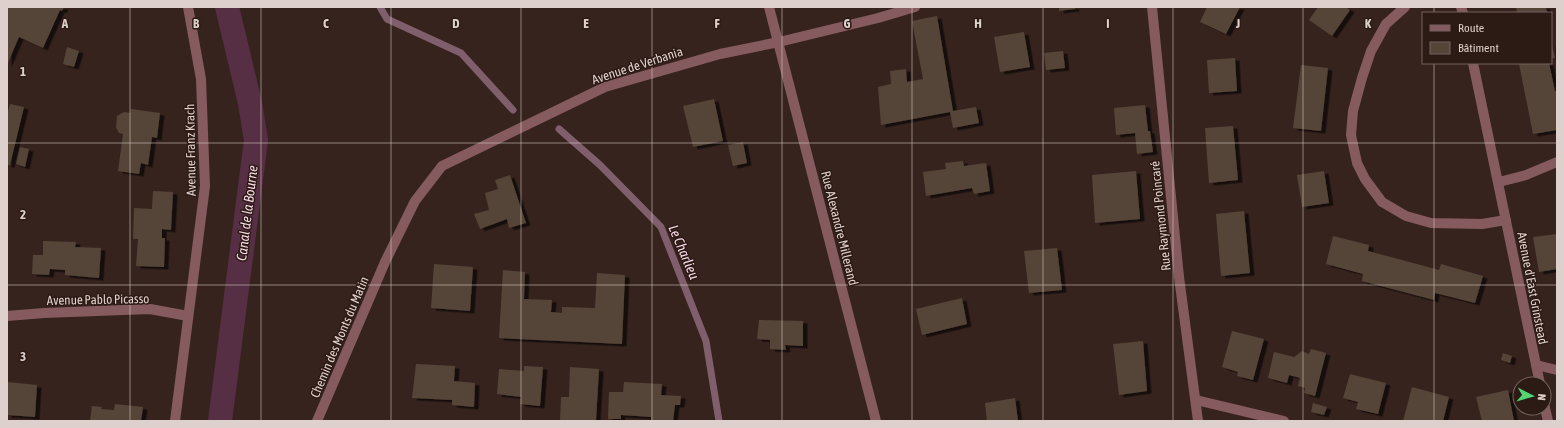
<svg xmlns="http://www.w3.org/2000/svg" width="1564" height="428" viewBox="0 0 1564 428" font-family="'Asap Condensed',sans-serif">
  <defs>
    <filter id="shadow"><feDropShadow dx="4.5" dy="2.5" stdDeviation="0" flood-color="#0009"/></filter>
  </defs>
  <rect width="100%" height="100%" fill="#37231e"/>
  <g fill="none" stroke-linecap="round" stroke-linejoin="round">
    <!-- stream -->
    <g stroke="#805f6d" stroke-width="7">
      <path d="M380,7L387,19L461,53L513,110"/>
      <path d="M559,129L600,165L661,227L706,341L719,421"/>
    </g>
    <!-- canal -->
    <path stroke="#572f44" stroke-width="24" d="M220,421L256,140L250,103L227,7"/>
  </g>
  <!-- building -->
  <g fill="#554437" filter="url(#shadow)">
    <path d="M7,7H64L62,11L60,10L43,48L19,37L7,65Z"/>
    <path d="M1059,7H1075V9L1059,11Z"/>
    <path d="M1207,7H1240L1226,34L1200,22Z"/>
    <path d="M1318,7H1346L1350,10L1332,36L1309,20Z"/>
    <path d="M1516,7H1546L1547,13H1517Z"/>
    <path d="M937,16L953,111L976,107L979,123L953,128L950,112L881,125L878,87L891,84L890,71L906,69L907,82L923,79L912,21Z"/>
    <path d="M1024,32L1030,67L1000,72L994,37Z"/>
    <path d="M1551,42L1555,58H1551Z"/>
    <path d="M67,47L79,51L74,67L63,64Z"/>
    <path d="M1063,51L1065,68L1046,70L1044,53Z"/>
    <path d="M1235,58L1237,91L1209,93L1207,60Z"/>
    <path d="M1526,63H1549L1555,91H1557V130L1533,134L1519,64Z"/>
    <path d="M1301,65L1328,68L1321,131L1293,128Z"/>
    <path d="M714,99L723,141L693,147L683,106Z"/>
    <path d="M10,104L24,107L10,165H7V110L8,111Z"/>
    <path d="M1145,105L1148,131H1150L1153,152L1137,154L1135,133L1116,135L1114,108Z"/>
    <path d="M131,109L160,113L157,138L152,137L148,165L141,163L139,174L118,171L123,134L119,133L116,127L117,116L124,112L130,113Z"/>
    <path d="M1233,126L1238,180L1209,183L1205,128Z"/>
    <path d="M743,142L747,163L733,166L728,145Z"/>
    <path d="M20,147L29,149L25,167L16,164Z"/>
    <path d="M963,161L964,166L986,163L990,191L974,194L972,188L926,196L923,172L946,169L945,163Z"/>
    <path d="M1136,171L1140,219L1095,223L1092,175Z"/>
    <path d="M1324,171L1329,203L1302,207L1297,175Z"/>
    <path d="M510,175L526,223L509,228L507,219L480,229L474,214L489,210L485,193L498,189L495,180Z"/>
    <path d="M153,191L173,192L171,230L162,229V238H165L164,267L136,266L138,239H133L134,208L152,209Z"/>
    <path d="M1244,211L1250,273L1221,276L1216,214Z"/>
    <path d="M1557,234V269L1539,272L1533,237Z"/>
    <path d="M1333,236L1369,245L1368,251L1402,260L1439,270L1441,264L1483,276L1475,303L1435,293L1434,300L1396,290L1362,281L1363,274L1326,264Z"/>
    <path d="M43,241L76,242L75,247L101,248L99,278L65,275V270L50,269L49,275L32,274L33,255H43Z"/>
    <path d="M1057,248L1062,290L1029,293L1024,251Z"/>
    <path d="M434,264L473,267L470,311L431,308Z"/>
    <path d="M503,270L525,272L524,299L552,300L551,312L562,313V307L595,308L597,273L625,275L622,344L499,338Z"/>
    <path d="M962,298L967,324L922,335L916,309Z"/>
    <path d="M759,320L803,321V346L785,345L786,350L770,349V340L757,339Z"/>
    <path d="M1232,331L1264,339L1253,380L1237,376L1238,372L1222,367Z"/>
    <path d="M1143,341L1147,391L1119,395L1113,344Z"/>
    <path d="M1311,349L1326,353L1315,396L1304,393L1305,388L1298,386L1300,378L1289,375L1287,383L1268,378L1274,352L1294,357L1302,351L1309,354Z"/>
    <path d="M1503,353L1512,356L1510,363L1501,360Z"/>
    <path d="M416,364L455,366L454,381L475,383L474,407L452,405V400L412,398Z"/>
    <path d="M524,366L543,367L540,406L520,404L521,397L497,394L499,369L524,371Z"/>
    <path d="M570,367L599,369L596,421H560L561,397H569Z"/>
    <path d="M1350,374L1386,383L1378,414L1356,409L1358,402L1343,398Z"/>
    <path d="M7,382L37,385L35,417L7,415Z"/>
    <path d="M624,382L662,384L661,395L681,396L680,405H675L673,421H651V417L621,415V419H608L609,392H623Z"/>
    <path d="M1412,387L1449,397L1443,421H1403Z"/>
    <path d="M1508,390L1514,421H1482L1476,397Z"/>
    <path d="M1015,398L1018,421H987L985,403Z"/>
    <path d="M1313,403L1327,407L1324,415L1311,412Z"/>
    <path d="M115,404L143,407L141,421H90L92,406L102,407L101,409L114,410Z"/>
  </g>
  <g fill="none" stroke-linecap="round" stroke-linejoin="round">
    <!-- minor -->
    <g stroke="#855b60" stroke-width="10">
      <path d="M769,7L876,421"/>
      <path d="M1152,7L1179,277L1198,421"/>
      <path d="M1405,7L1386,24L1371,51L1362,78L1353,111L1351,135L1357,163L1365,179L1382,202L1406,216L1431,223L1482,224L1506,220"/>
      <path d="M1461,7L1463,13"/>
      <path d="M1473,63L1540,384"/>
      <path d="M1499,182L1526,175L1557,162"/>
      <path d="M7,316L44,313L150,309L188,316"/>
      <path d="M1536,365L1557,370"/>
      <path d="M1196,400L1284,421"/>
      <path d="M1544,404L1548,421"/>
      <path d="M175,421L205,186L201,79L188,7"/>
      <path d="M317,421L385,262L415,201L442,166L605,87L720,54L779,42L878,18L915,7"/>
    </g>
  </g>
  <!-- grid -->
  <path fill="none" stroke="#ded0cd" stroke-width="1" stroke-opacity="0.55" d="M130,7V421M261,7V421M391,7V421M521,7V421M652,7V421M782,7V421M912,7V421M1043,7V421M1173,7V421M1303,7V421M1434,7V13M1434,63V421M7,143H1557M7,285H1557"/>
  <g text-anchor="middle" stroke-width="3" stroke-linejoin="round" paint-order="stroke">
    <!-- street labels -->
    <g font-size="13" fill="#ded0cd" stroke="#2c1a15">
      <text transform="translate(637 65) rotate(-18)" y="5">Avenue de Verbania</text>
      <text transform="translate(190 150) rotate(-91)" y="5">Avenue Franz Krach</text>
      <text transform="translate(1160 216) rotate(-96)" y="5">Rue Raymond Poincaré</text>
      <text transform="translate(840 228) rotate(76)" y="5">Rue Alexandre Millerand</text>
      <text transform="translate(1533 288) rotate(79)" y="5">Avenue d'East Grinstead</text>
      <text transform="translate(98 299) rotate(-1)" y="5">Avenue Pablo Picasso</text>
      <text transform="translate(339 337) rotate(-67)" y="5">Chemin des Monts du Matin</text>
    </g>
    <!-- water labels -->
    <g font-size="14" font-style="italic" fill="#f7d9e7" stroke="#2c1a15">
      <text transform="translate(247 213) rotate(-83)" y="5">Canal de la Bourne</text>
      <text transform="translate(684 252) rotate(67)" y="5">Le Charlieu</text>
    </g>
  </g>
  <g font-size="13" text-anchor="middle" font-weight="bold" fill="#ded0cd" stroke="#2c1a15" stroke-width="3" stroke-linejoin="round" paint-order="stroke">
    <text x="65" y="28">A</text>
    <text x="196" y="28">B</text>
    <text x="326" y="28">C</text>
    <text x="456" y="28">D</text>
    <text x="586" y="28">E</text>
    <text x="717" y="28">F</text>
    <text x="847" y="28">G</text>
    <text x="978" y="28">H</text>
    <text x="1108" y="28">I</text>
    <text x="1238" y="28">J</text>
    <text x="1368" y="28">K</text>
    <text x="23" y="76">1</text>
    <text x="23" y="219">2</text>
    <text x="23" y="361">3</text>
  </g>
  <!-- border -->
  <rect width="1564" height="428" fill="none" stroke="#ded0cd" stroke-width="16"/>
  <!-- legend -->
  <rect x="1422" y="12" width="130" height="52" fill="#2c1a15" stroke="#73635f"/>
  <rect x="1430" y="25" width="20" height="6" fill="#855b60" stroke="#73635f"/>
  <text x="1458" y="32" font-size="12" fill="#ded0cd">Route</text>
  <rect x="1430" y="42" width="20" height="12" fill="#554437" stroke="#73635f"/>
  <text x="1458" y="52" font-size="12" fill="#ded0cd">Bâtiment</text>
  <!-- north arrow -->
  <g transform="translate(1532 396) rotate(96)"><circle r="19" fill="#2c1a15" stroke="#73635f"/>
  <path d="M0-3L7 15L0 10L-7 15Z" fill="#53d673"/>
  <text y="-6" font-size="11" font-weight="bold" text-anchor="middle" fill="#ded0cd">N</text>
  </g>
</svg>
